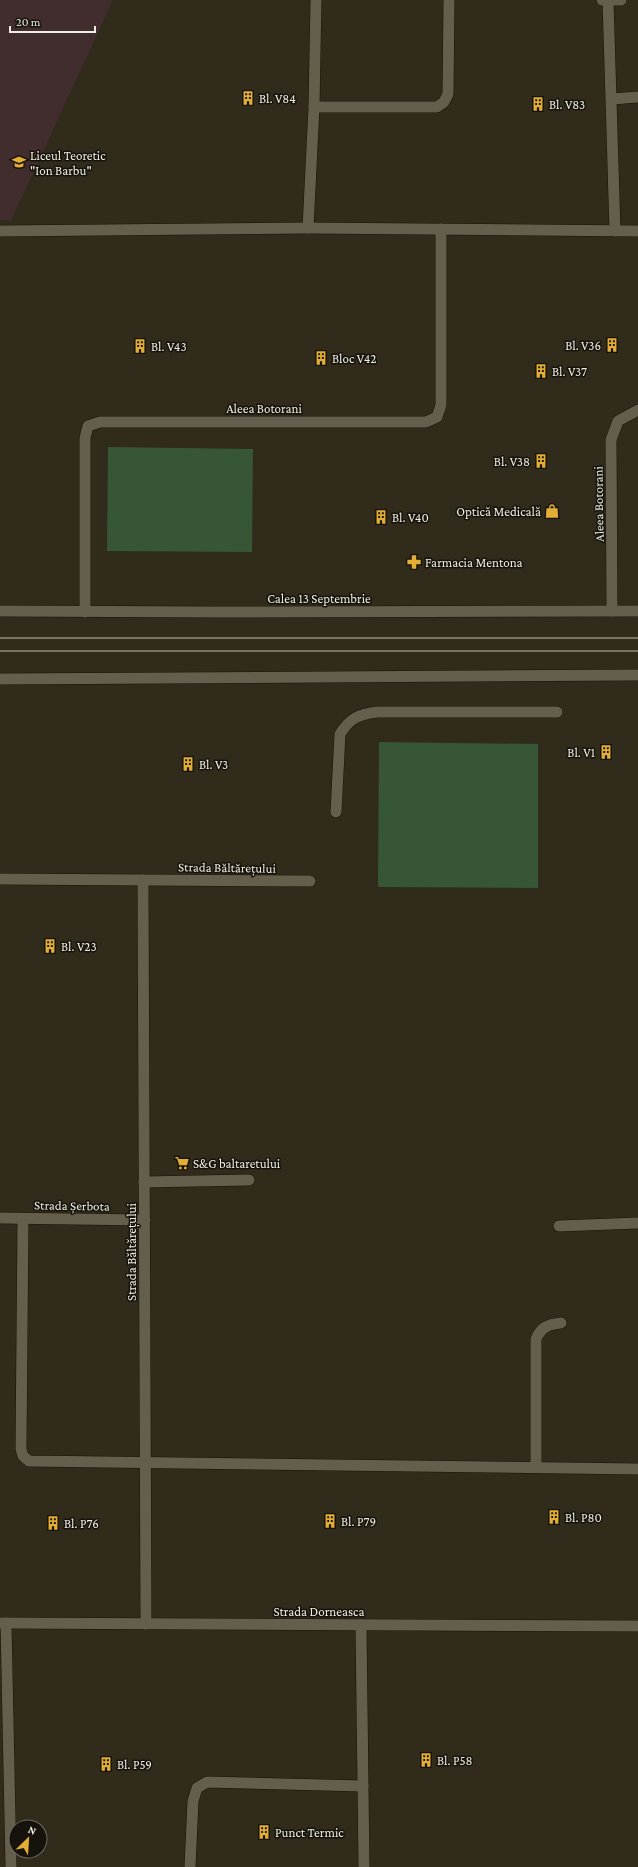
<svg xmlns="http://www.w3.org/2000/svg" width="638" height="1867" viewBox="0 0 638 1867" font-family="'Crimson Pro',serif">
  <rect width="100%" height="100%" fill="#302b1a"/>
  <!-- education -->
  <path fill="#412c2e" d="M0,0H113L11,221L0,220Z"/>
  <!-- green -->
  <g fill="#375636">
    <path d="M108,447L253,449L252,552L107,551Z"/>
    <path d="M379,742L538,744V888L378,887Z"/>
  </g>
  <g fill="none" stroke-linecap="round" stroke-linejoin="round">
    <defs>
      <g id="service">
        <path d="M612,99L638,97"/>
        <path d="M336,812L340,734C350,718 359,714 378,712H557"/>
        <path d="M144,1182L249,1180"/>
        <path d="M23,1219L21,1449L23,1456L29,1461L638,1469"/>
        <path d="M536,1467V1339C541,1327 549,1324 561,1323"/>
        <path d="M6,1623L11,1867"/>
        <path d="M361,1625L364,1867"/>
        <path d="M190,1867L193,1801L197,1788L207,1782L363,1786"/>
      </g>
      <g id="minor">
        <path d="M602,0H621"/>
        <path d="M608,1L615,231"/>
        <path d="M314,107H437L444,102L448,94L449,0"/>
        <path d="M308,228L314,107L316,0"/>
        <path d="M0,231L308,228L638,231"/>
        <path d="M612,611L611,440L618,421L638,410"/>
        <path d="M85,612V438L88,426L100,422H426L437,417L441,405V229"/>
        <path d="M0,879L310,881"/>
        <path d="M143,880L146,1624"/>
        <path d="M0,1218L145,1220"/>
        <path d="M559,1226L638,1223"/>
        <path d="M0,1623L638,1626"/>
      </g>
      <g id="secondary">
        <path d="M0,611L215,612L638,611"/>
        <path d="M0,679L638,675"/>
      </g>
    </defs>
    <!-- service casing -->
    <use href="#service" stroke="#181304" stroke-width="12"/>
    <!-- minor casing -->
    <use href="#minor" stroke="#181304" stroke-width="12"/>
    <!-- secondary casing -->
    <use href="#secondary" stroke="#181304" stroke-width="12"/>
    <!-- service -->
    <use href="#service" stroke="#645e4c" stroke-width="11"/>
    <!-- minor -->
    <use href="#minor" stroke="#645e4c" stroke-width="11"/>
    <!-- secondary -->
    <use href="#secondary" stroke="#645e4c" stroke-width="11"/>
    <!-- tram -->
    <g stroke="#c1beb1" stroke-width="1">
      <path d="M0,638H638"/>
      <path d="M0,651H638"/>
    </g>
  </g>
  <!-- icons -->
  <defs>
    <symbol id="building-bare" viewBox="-9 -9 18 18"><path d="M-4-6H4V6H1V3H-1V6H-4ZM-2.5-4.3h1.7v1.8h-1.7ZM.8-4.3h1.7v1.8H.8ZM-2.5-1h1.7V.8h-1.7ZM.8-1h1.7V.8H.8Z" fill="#e3ae34" stroke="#16130c" stroke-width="2.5" paint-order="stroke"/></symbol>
    <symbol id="school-bare" viewBox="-9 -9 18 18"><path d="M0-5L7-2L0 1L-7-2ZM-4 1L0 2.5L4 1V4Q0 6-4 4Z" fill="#e3ae34" stroke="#16130c" stroke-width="2.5" paint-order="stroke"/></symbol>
    <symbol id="shop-bare" viewBox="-9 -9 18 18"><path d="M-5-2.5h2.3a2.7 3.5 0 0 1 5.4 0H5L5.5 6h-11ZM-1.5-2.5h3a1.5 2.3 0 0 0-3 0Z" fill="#e3ae34" stroke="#16130c" stroke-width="2.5" paint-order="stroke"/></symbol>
    <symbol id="pharmacy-bare" viewBox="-9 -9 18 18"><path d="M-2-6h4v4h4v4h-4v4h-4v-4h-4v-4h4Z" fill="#e3ae34" stroke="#16130c" stroke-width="2.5" paint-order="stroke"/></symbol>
    <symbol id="supermarket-bare" viewBox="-9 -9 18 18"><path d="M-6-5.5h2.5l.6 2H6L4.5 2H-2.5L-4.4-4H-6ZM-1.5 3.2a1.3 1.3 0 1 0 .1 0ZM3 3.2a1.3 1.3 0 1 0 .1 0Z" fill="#e3ae34" stroke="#16130c" stroke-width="2.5" paint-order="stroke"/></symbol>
  </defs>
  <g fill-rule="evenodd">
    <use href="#building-bare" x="238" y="88" width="20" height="20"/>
    <use href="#building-bare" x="528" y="94" width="20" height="20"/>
    <use href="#school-bare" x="9" y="152" width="20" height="20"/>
    <use href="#building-bare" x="602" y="335" width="20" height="20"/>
    <use href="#building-bare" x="130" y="336" width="20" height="20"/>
    <use href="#building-bare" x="311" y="348" width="20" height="20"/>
    <use href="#building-bare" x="531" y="361" width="20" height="20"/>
    <use href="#building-bare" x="531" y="451" width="20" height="20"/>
    <use href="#shop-bare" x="542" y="501" width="20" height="20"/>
    <use href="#building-bare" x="371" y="507" width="20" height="20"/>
    <use href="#pharmacy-bare" x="404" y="552" width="20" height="20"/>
    <use href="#building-bare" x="596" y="742" width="20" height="20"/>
    <use href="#building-bare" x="178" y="754" width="20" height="20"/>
    <use href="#building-bare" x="40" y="936" width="20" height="20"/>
    <use href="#supermarket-bare" x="172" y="1153" width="20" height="20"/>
    <use href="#building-bare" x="544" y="1507" width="20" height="20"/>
    <use href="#building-bare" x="320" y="1511" width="20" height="20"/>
    <use href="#building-bare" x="43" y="1513" width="20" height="20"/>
    <use href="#building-bare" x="416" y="1750" width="20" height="20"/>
    <use href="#building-bare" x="96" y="1754" width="20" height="20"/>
    <use href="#building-bare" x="254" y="1822" width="20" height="20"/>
  </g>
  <g text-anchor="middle" stroke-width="3" stroke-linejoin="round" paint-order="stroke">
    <!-- poi labels -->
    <g font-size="13" fill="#efece1" stroke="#16130c" text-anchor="start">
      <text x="259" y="103">Bl. V84</text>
      <text x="549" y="109">Bl. V83</text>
      <text x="30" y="160">Liceul Teoretic<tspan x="30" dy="15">"Ion Barbu"</tspan></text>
      <text x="601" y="350" text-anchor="end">Bl. V36</text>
      <text x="151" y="351">Bl. V43</text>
      <text x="332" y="363">Bloc V42</text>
      <text x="552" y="376">Bl. V37</text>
      <text x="530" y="466" text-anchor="end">Bl. V38</text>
      <text x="541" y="516" text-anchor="end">Optică Medicală</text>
      <text x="392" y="522">Bl. V40</text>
      <text x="425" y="567">Farmacia Mentona</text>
      <text x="595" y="757" text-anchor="end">Bl. V1</text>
      <text x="199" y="769">Bl. V3</text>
      <text x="61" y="951">Bl. V23</text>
      <text x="193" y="1168">S&amp;G baltaretului</text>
      <text x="565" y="1522">Bl. P80</text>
      <text x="341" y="1526">Bl. P79</text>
      <text x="64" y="1528">Bl. P76</text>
      <text x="437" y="1765">Bl. P58</text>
      <text x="117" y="1769">Bl. P59</text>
      <text x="275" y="1837">Punct Termic</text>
    </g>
    <!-- street labels -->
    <g font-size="13" fill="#efece1" stroke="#16130c">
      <text x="264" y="413">Aleea Botorani</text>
      <text transform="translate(598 504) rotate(-91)" y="5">Aleea Botorani</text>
      <text x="319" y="603">Calea 13 Septembrie</text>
      <text transform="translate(227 867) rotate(1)" y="5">Strada Băltărețului</text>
      <text transform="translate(72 1205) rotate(1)" y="5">Strada Șerbota</text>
      <text transform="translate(131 1252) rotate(-90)" y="5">Strada Băltărețului</text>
      <text x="319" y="1616">Strada Dorneasca</text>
    </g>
  </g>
  <!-- north arrow -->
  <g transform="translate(28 1839) rotate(25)"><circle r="19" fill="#16130c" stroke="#6d6a61"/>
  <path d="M0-3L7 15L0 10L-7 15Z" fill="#e3ae34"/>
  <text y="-6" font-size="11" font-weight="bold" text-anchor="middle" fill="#efece1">N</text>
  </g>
  <!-- scale -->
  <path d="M10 26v6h85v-6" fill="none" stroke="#efece1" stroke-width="2"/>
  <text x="16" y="26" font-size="12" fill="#efece1" stroke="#16130c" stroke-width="3" paint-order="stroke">20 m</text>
</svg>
